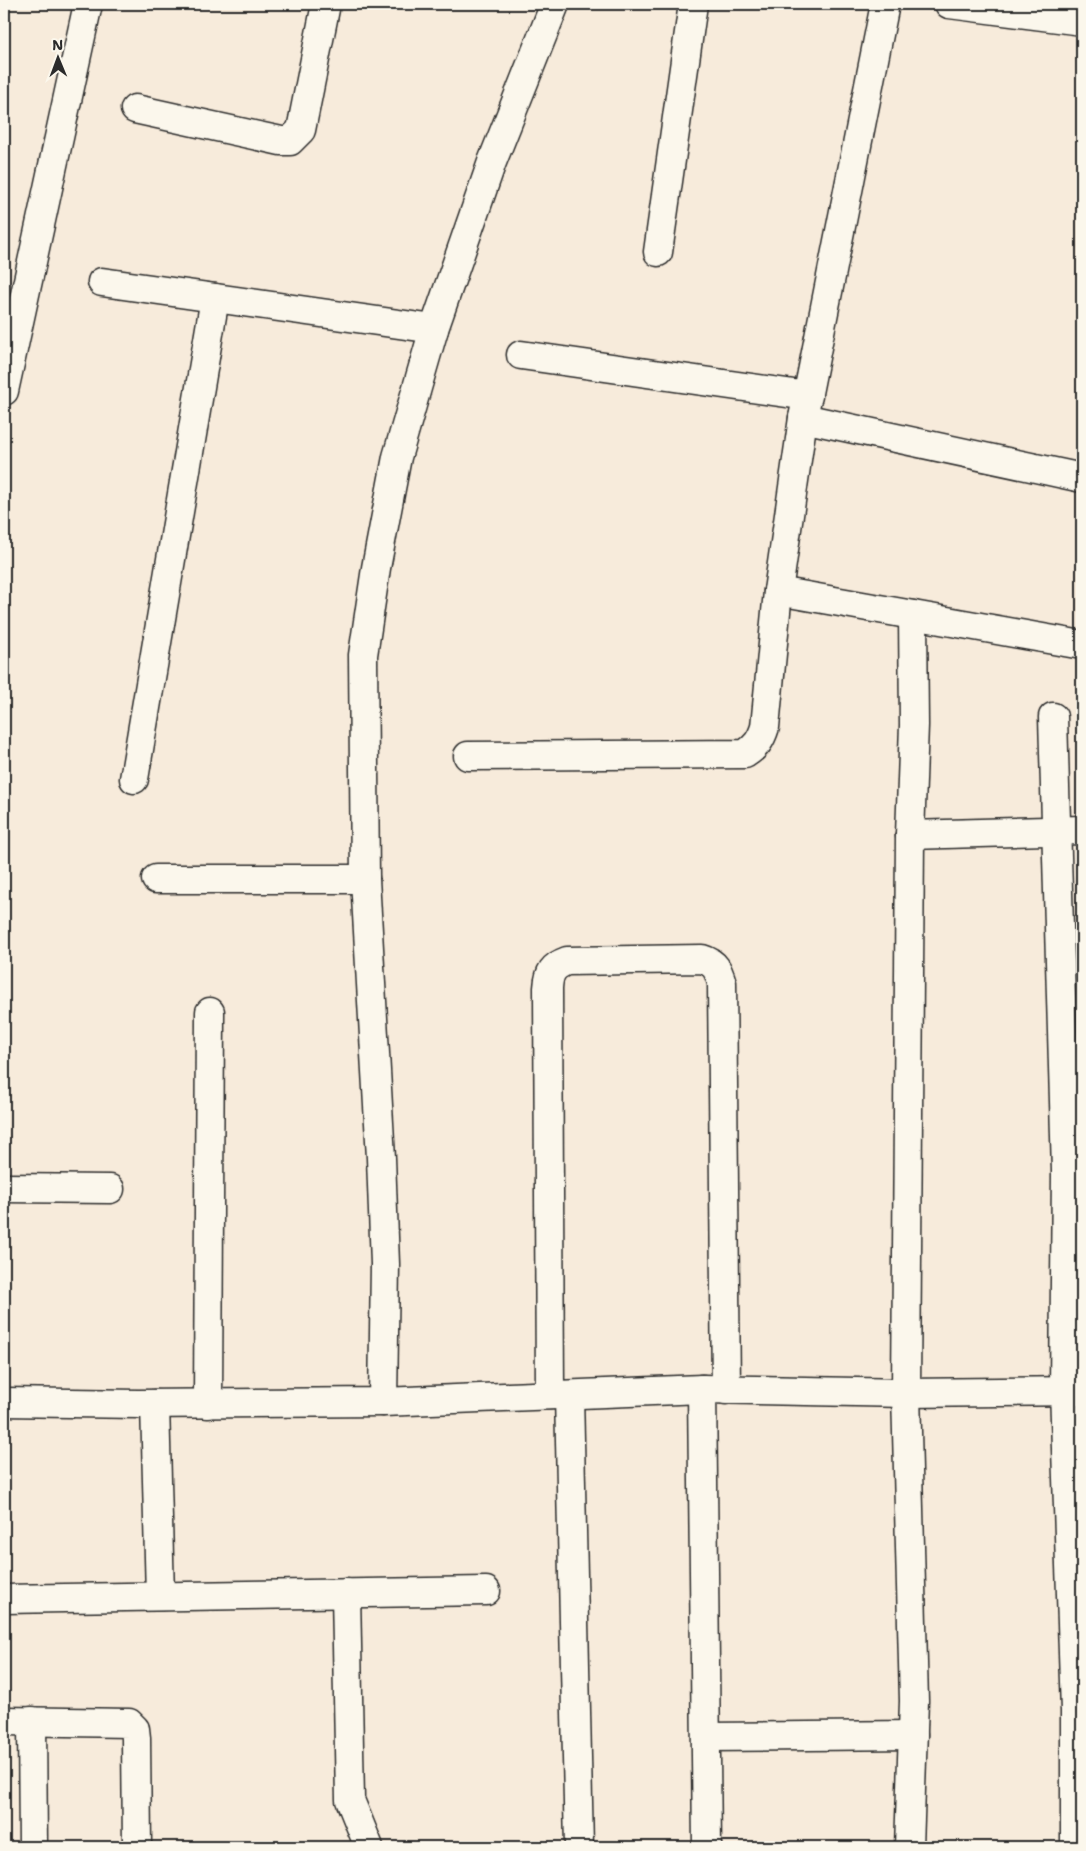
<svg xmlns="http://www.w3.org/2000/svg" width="1086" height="1851" viewBox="0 0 1086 1851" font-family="'Shantell Sans',sans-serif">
  <rect width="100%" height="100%" fill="#f7ebdb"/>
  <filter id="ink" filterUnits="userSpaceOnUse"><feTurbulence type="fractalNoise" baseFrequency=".02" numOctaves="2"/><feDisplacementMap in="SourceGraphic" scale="10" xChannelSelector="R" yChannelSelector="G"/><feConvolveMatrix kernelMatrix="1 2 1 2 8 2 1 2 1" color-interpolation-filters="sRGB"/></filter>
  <g filter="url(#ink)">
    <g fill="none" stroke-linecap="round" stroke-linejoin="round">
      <defs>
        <g id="minor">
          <path d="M135,109L281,141H290L301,130L326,4"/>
          <path d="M658,252L693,4"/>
          <path d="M102,282L434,329"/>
          <path d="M521,355L808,396"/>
          <path d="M4,391L88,4"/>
          <path d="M803,418L1082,478"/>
          <path d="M778,591L1082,645"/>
          <path d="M1053,717L1066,1171L1064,1390L1075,1711V1847"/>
          <path d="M468,756L745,754C756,747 761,740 765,727L778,591L803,418L885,4"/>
          <path d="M134,779L215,298"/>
          <path d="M910,835L1082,830"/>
          <path d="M156,879H365"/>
          <path d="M4,1188L110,1189"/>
          <path d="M702,1389L707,1847"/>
          <path d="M550,1395L548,988C549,972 553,966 567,961L702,959C716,963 718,970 722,983L726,1390"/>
          <path d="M569,1395L579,1847"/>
          <path d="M4,1402L138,1404L383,1402L702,1389L906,1393L1082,1391"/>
          <path d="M383,1402L385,1264L381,1158L365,879L363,655L376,568L397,457L434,329L492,162L555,4"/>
          <path d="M155,1404L160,1596"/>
          <path d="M208,1404L210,1012"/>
          <path d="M346,1593L350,1800L369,1847"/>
          <path d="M4,1599L486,1591"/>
          <path d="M4,1721L129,1723L135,1729L136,1738L137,1847"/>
          <path d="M32,1721L33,1847"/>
          <path d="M707,1737L913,1735"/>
          <path d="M909,1847L914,1701L906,1393L910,835L914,725L913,615"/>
        </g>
        <path id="secondary" d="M949,4L1082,21"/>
      </defs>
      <!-- minor casing -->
      <use href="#minor" stroke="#2b2b2b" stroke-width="31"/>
      <!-- secondary casing -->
      <use href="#secondary" stroke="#2b2b2b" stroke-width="31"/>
      <!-- minor -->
      <use href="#minor" stroke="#fbf7ec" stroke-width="28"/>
      <!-- secondary -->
      <use href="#secondary" stroke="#fbf7ec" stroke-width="28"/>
    </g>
  </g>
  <!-- margin -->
  <rect width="1086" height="1851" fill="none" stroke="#fbf7ec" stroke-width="20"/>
  <rect x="10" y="10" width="1066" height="1831" fill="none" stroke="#2b2b2b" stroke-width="2" filter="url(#ink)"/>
  <!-- north arrow -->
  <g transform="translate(58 58) rotate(359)" stroke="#fbf7ec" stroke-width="4" paint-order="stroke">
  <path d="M0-4L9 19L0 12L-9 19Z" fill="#2b2b2b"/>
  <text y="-8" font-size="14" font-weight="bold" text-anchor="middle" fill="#2b2b2b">N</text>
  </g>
</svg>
